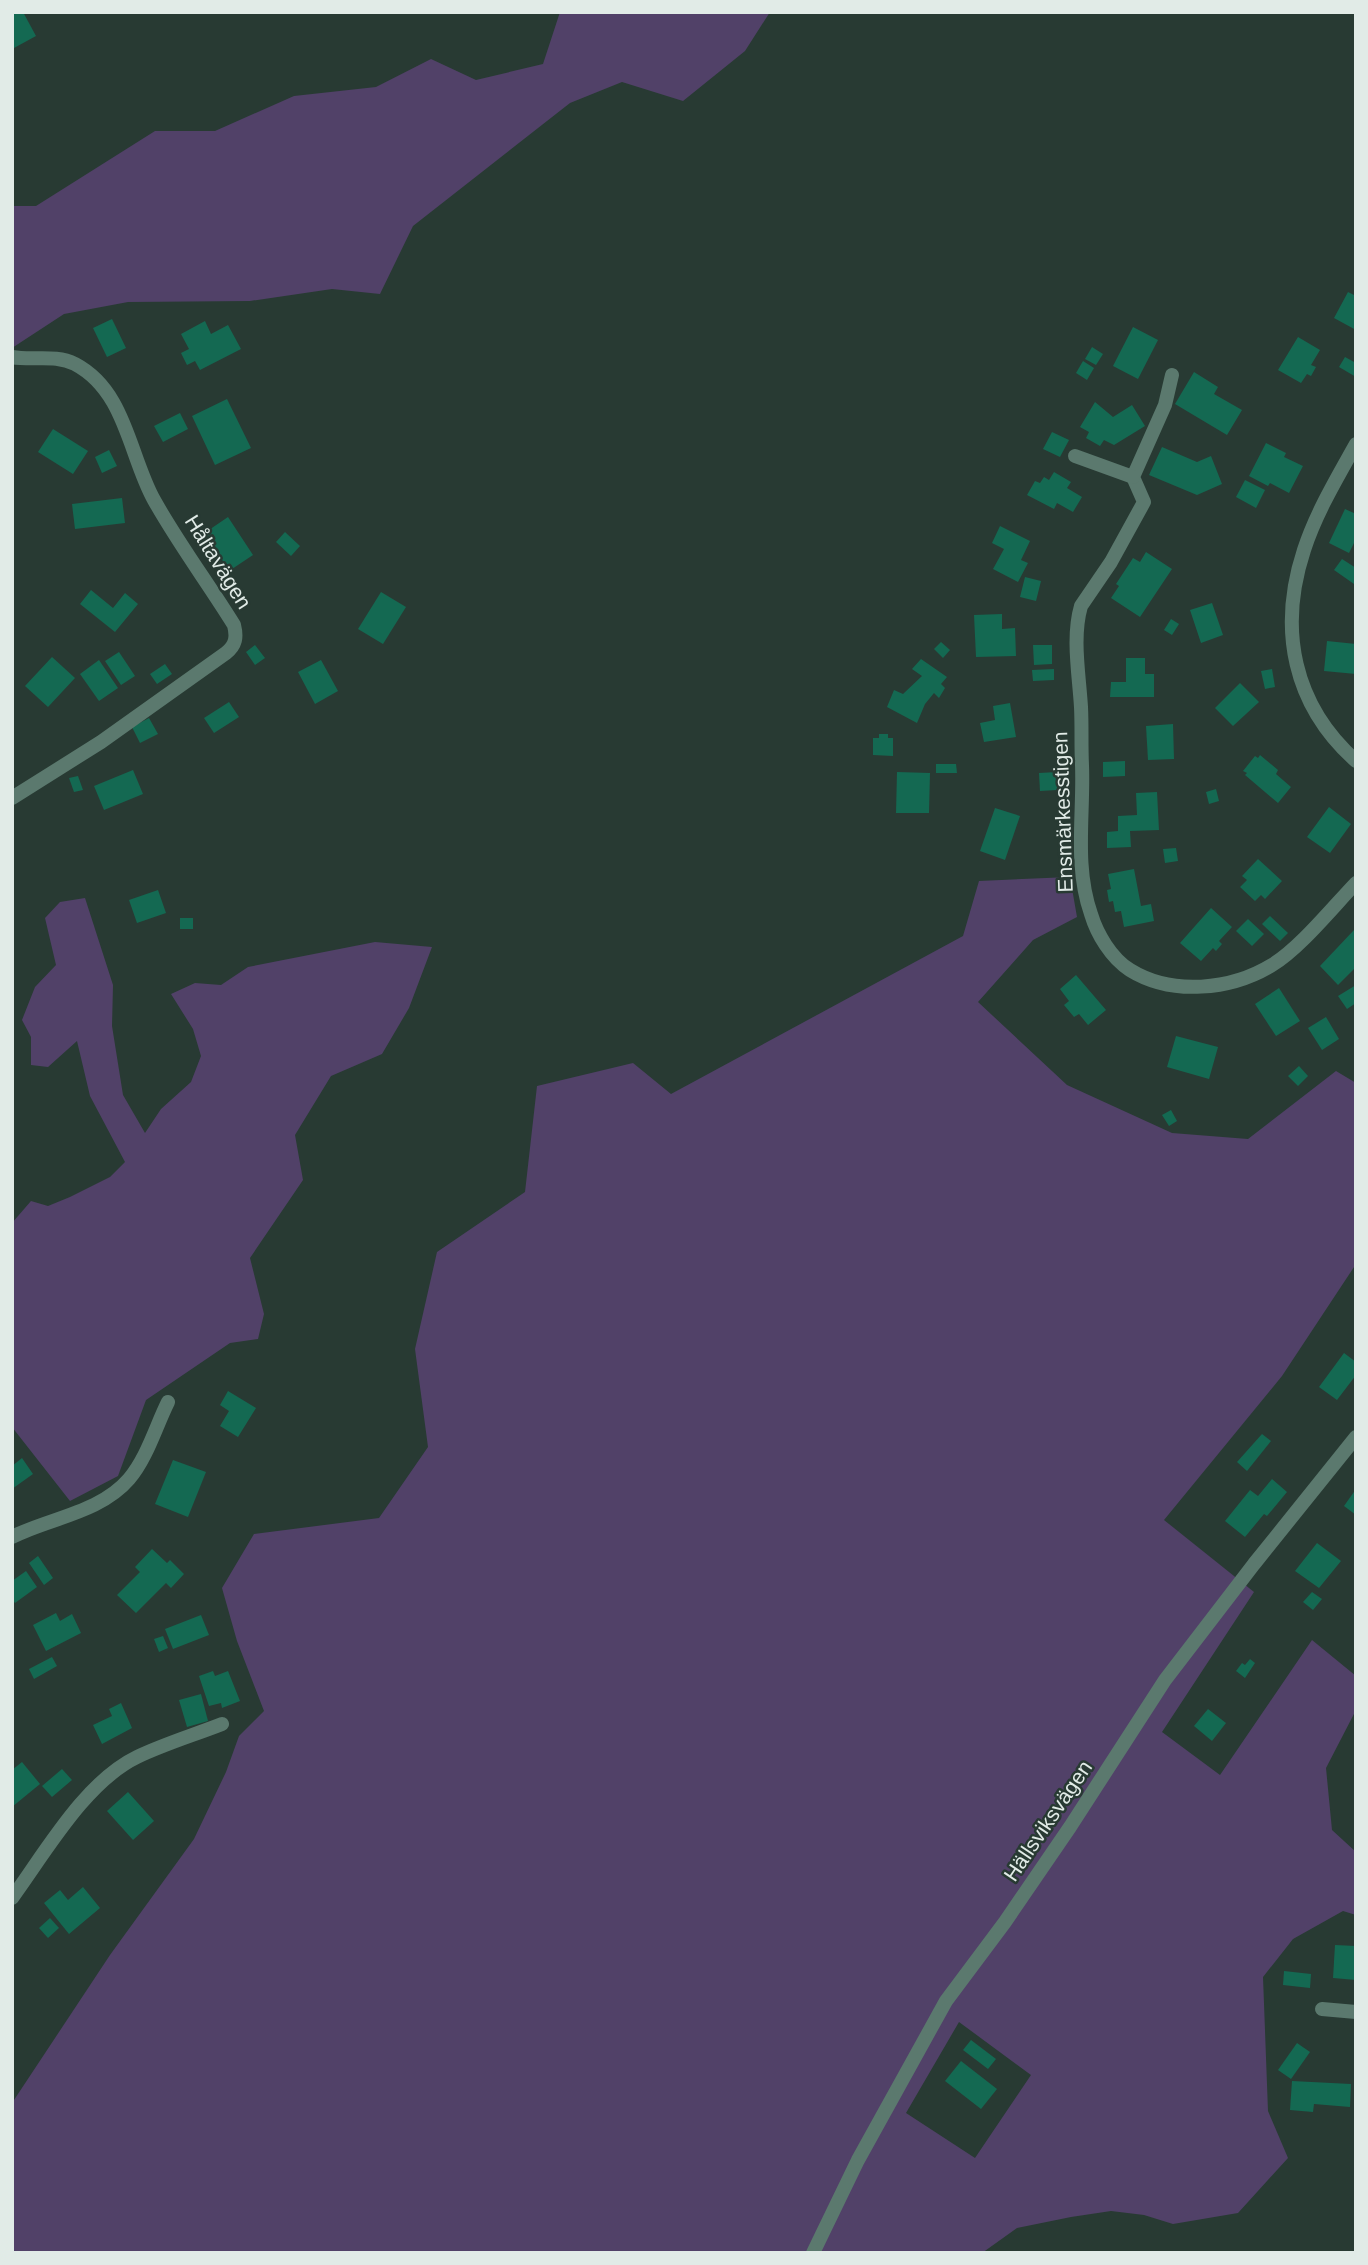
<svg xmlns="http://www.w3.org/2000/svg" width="1368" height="2265" viewBox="0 0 1368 2265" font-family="Arial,sans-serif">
  <rect width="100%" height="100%" fill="#283a33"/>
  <!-- green -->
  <g fill="#514168" fill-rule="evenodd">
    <path d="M560,12H770L745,51L683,101L622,82L570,103L413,226L380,294L332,289L250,301L128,302L64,314L12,348V206H36L155,131H215L294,96L376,87L431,59L476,80L543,64Z"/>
    <path d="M1070,877L1077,917L1033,940L978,1002L1067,1085L1172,1133L1248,1139L1336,1071L1356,1083V1264L1282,1376L1164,1520L1254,1592L1162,1732L1220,1775L1312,1640L1356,1676V1710L1326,1768L1332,1830L1356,1852V1915L1343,1911L1293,1939L1263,1977L1268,2111L1288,2158L1238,2213L1173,2224L1144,2215L1111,2211L1071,2217L1017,2228L982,2253H12V2103L110,1955L194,1839L226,1772L239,1736L264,1711L237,1641L222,1588L254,1534L379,1518L428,1447L415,1349L437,1252L525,1192L537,1086L633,1063L671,1094L963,936L979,881ZM959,2022L1031,2075L975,2158L906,2113Z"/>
    <path d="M85,898L113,985L112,1026L123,1095L145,1133L161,1109L191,1082L201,1056L193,1029L171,994L195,983L221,985L248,967L375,942L432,947L409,1008L382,1054L331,1076L295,1135L303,1180L250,1258L264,1314L258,1339L230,1343L146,1400L118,1476L70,1501L12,1427V1223L31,1201L48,1206L70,1197L110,1177L125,1162L90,1096L77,1041L48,1067L31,1065V1037L22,1020L35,987L56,965L45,918L60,902Z"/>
  </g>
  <!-- building -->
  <g fill="#146952">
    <path d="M12,12H23L36,36L14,48L12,44Z"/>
    <path d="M1348,292L1356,296V330L1334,318Z"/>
    <path d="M112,319L126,348L107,357L93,328Z"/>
    <path d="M205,321L211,334L228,325L241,349L200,370L195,361L187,365L181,353L189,349L181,334Z"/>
    <path d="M1133,327L1158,340L1138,379L1113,366Z"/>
    <path d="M1298,337L1320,350L1311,365L1316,367L1311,376L1307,374L1301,383L1278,370Z"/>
    <path d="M1092,347L1103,354L1096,365L1085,359Z"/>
    <path d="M1345,357L1356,363V377L1339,367Z"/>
    <path d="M1083,361L1094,368L1087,380L1076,373Z"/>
    <path d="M1194,372L1218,387L1214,394L1242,410L1227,435L1175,404Z"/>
    <path d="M227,399L251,448L215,465L192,416Z"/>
    <path d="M1095,402L1113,417L1132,405L1145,426L1114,445L1104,440L1100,446L1086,438L1089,432L1080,427Z"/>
    <path d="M180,413L188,429L163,442L154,426Z"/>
    <path d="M53,429L88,451L73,474L38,452Z"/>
    <path d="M1052,432L1069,440L1060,457L1043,449Z"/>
    <path d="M1266,443L1286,453L1284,457L1303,466L1289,493L1270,483L1268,486L1249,476Z"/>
    <path d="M1162,447L1197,462L1211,456L1222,484L1197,495L1149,475Z"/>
    <path d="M109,450L117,466L102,473L95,457Z"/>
    <path d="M1054,472L1071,482L1067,488L1082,497L1073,512L1057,503L1054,509L1027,495L1035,481L1040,483L1044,477L1049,480Z"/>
    <path d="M1245,480L1265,490L1256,508L1236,497Z"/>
    <path d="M122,498L125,523L75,529L72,504Z"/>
    <path d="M1345,509L1356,514V539L1349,553L1329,543Z"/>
    <path d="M228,517L253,555L229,571L221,558L218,560L210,550L213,548L203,534Z"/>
    <path d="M1000,526L1030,541L1021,560L1028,563L1018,582L993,569L1004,549L992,543Z"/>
    <path d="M285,532L300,546L291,556L276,542Z"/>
    <path d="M1146,552L1172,569L1140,617L1111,598L1119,586L1116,584L1133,558L1140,562Z"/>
    <path d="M1342,559L1356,568L1354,584L1334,570Z"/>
    <path d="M1025,577L1041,581L1036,601L1020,597Z"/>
    <path d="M91,590L113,608L125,593L138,604L115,632L80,604Z"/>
    <path d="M381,592L406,607L383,644L358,629Z"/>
    <path d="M1212,603L1223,635L1201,643L1190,610Z"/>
    <path d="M1002,614V629L1015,628L1016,656L976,657L974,615Z"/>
    <path d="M1171,619L1179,624L1172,635L1164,630Z"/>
    <path d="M1327,641L1356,644V674L1324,671Z"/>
    <path d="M941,642L950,650L943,658L934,649Z"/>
    <path d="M255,645L265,658L255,665L246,652Z"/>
    <path d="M1033,645H1052V664L1034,665Z"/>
    <path d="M119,652L135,676L121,685L105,661Z"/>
    <path d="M52,657L75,678L48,707L25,686Z"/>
    <path d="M1126,658H1145V674H1154V697H1110L1111,682H1126Z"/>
    <path d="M921,659L947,677L941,684L945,688L939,698L934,693L925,704L917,723L887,707L894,690L903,694L922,676L912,669Z"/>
    <path d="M99,660L118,688L99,701L80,674Z"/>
    <path d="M321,660L338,691L315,704L298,672Z"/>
    <path d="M165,664L172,674L157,684L150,674Z"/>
    <path d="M1054,669V680L1033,681L1032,670Z"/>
    <path d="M1272,669L1275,687L1265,689L1261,671Z"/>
    <path d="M1240,683L1259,702L1233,726L1215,708Z"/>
    <path d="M229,702L239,717L214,733L204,718Z"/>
    <path d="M1010,703L1016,737L984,742L980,723L995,720L993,706Z"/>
    <path d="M149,718L158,734L140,743L132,727Z"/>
    <path d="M1173,724L1174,759L1148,760L1146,726Z"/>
    <path d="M879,734H888V738H893V756L873,755V738H879Z"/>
    <path d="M1260,755L1278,770L1276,774L1291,787L1278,803L1245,775L1247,773L1243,771L1255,756L1258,758Z"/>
    <path d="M1125,761V776L1103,777V762Z"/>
    <path d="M936,764H956L957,773H936Z"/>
    <path d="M133,770L143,794L104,810L94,786Z"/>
    <path d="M897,772L930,773L929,813H896Z"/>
    <path d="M1057,772V790L1040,791L1039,773Z"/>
    <path d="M78,776L83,790L74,792L69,778Z"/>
    <path d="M1216,789L1219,801L1209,804L1206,792Z"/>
    <path d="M1157,792L1159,830L1130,831L1131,847L1107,848V832L1118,831V816L1137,815L1136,793Z"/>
    <path d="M1329,807L1351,824L1330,853L1307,837Z"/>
    <path d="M995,808L1020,816L1005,860L980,851Z"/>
    <path d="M1176,848L1178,861L1165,863L1163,849Z"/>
    <path d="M1258,859L1282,881L1265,899L1261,895L1255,901L1240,887L1247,880L1242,876Z"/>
    <path d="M1134,869L1141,906L1151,904L1154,921L1124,927L1121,911L1115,912L1113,901L1109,902L1107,890L1111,889L1108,874Z"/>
    <path d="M158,890L166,913L137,923L129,900Z"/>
    <path d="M1211,908L1232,927L1219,941L1222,944L1216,951L1213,948L1201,961L1180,943Z"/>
    <path d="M1270,916L1288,933L1280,941L1262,924Z"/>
    <rect x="180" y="918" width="13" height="11"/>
    <path d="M1248,919L1264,934L1252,946L1236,931Z"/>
    <path d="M1354,930L1356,967L1338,985L1320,966Z"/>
    <path d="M1076,975L1106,1010L1088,1025L1079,1014L1074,1017L1064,1005L1069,1001L1060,989Z"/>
    <path d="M1356,985V1003L1347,1009L1338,996Z"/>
    <path d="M1279,988L1300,1021L1276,1036L1255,1004Z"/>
    <path d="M1326,1017L1339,1039L1322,1050L1308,1028Z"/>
    <path d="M1176,1036L1218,1047L1209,1079L1167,1067Z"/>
    <path d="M1299,1066L1308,1076L1298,1086L1288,1076Z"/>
    <path d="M1171,1110L1177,1121L1169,1126L1162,1115Z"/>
    <path d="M1344,1353L1356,1362V1375L1337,1400L1319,1387Z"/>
    <path d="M228,1391L256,1408L238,1437L220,1426L229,1411L220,1405Z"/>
    <path d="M1262,1434L1271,1441L1247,1471L1237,1462Z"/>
    <path d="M22,1458L33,1474L12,1489V1466Z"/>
    <path d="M173,1460L206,1472L188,1517L155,1504Z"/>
    <path d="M1272,1479L1287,1492L1267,1516L1264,1514L1245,1537L1225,1521L1250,1490L1258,1496Z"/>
    <path d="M1356,1489V1515L1344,1506Z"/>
    <path d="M1317,1543L1341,1561L1319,1588L1295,1571Z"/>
    <path d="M152,1549L167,1563L170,1560L184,1574L171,1588L166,1583L136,1613L117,1595L140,1572L135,1567Z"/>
    <path d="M38,1556L53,1578L44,1585L29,1563Z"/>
    <path d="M26,1571L37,1587L15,1603L12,1599V1581Z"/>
    <path d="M1312,1592L1322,1599L1313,1610L1303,1602Z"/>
    <path d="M56,1613L60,1621L72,1614L81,1633L46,1651L33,1625Z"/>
    <path d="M201,1615L209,1635L173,1649L165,1629Z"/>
    <path d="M163,1636L168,1648L159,1652L154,1639Z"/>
    <path d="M52,1657L57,1666L34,1679L29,1669Z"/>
    <path d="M1250,1659L1255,1663L1245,1678L1236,1671L1242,1663L1245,1665Z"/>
    <path d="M213,1671L215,1676L228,1671L240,1701L222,1708L221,1703L209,1706L199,1676Z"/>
    <path d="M201,1694L208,1721L187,1727L179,1700Z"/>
    <path d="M121,1703L132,1728L102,1744L93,1725L112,1716L109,1709Z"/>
    <path d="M1208,1709L1226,1723L1212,1741L1194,1726Z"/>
    <path d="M22,1762L40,1784L12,1807V1770Z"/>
    <path d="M62,1769L72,1780L52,1797L42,1786Z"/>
    <path d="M128,1792L154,1821L133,1840L107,1811Z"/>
    <path d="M83,1887L100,1908L69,1934L44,1903L60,1890L68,1900Z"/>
    <path d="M50,1918L59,1928L48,1938L39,1928Z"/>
    <path d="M1335,1945L1356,1946V1980L1333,1978Z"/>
    <path d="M1284,1971L1311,1974L1310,1988L1283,1985Z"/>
    <path d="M971,2040L996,2059L988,2069L963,2050Z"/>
    <path d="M1297,2043L1310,2052L1291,2079L1278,2070Z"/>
    <path d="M961,2061L997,2089L981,2109L945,2081Z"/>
    <path d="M1292,2081L1351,2084L1350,2107L1314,2104L1313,2112L1290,2110Z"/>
  </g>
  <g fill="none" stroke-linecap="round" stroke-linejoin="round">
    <!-- minor -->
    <g stroke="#5b796e" stroke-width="14">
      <path d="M12,357C33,361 55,354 75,364C126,391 129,455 154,500C178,543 208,583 234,625C237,637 236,645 226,653L101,742L12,798"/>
      <path d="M1172,375L1165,405L1133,477L1144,502L1111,562L1081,606C1072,637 1079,674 1081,707C1082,726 1081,746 1082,765C1084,814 1074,866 1091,914C1097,934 1111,958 1130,970C1172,996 1231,990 1272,965C1299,949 1333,907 1356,883"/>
      <path d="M1356,444C1337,478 1316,513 1304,550C1278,629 1293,705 1356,761"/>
      <path d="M1075,456L1133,477"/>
      <path d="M12,1537C49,1518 100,1513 129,1479C147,1458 156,1426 168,1402"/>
      <path d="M12,1898C45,1853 85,1782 137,1757C164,1744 194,1735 222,1724"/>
      <path d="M1322,2009L1356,2012"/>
    </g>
    <!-- tertiary -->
    <path stroke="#5b796e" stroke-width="14" d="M813,2253L858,2160L946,2001L1005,1922L1070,1827L1165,1680L1254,1564L1356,1437"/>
  </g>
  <g text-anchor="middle" stroke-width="5" stroke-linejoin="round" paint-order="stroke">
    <!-- street labels -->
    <g font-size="21" fill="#e1ebe7" stroke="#283a33">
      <text transform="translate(218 562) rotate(58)" y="7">Håltavägen</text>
      <text transform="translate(1063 812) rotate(-92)" y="7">Ensmärkesstigen</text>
      <text transform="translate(1048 1821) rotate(-56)" y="7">Hällsviksvägen</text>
    </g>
  </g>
  <!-- border -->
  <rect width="1368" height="2265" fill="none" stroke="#e1ebe7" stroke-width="28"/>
</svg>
